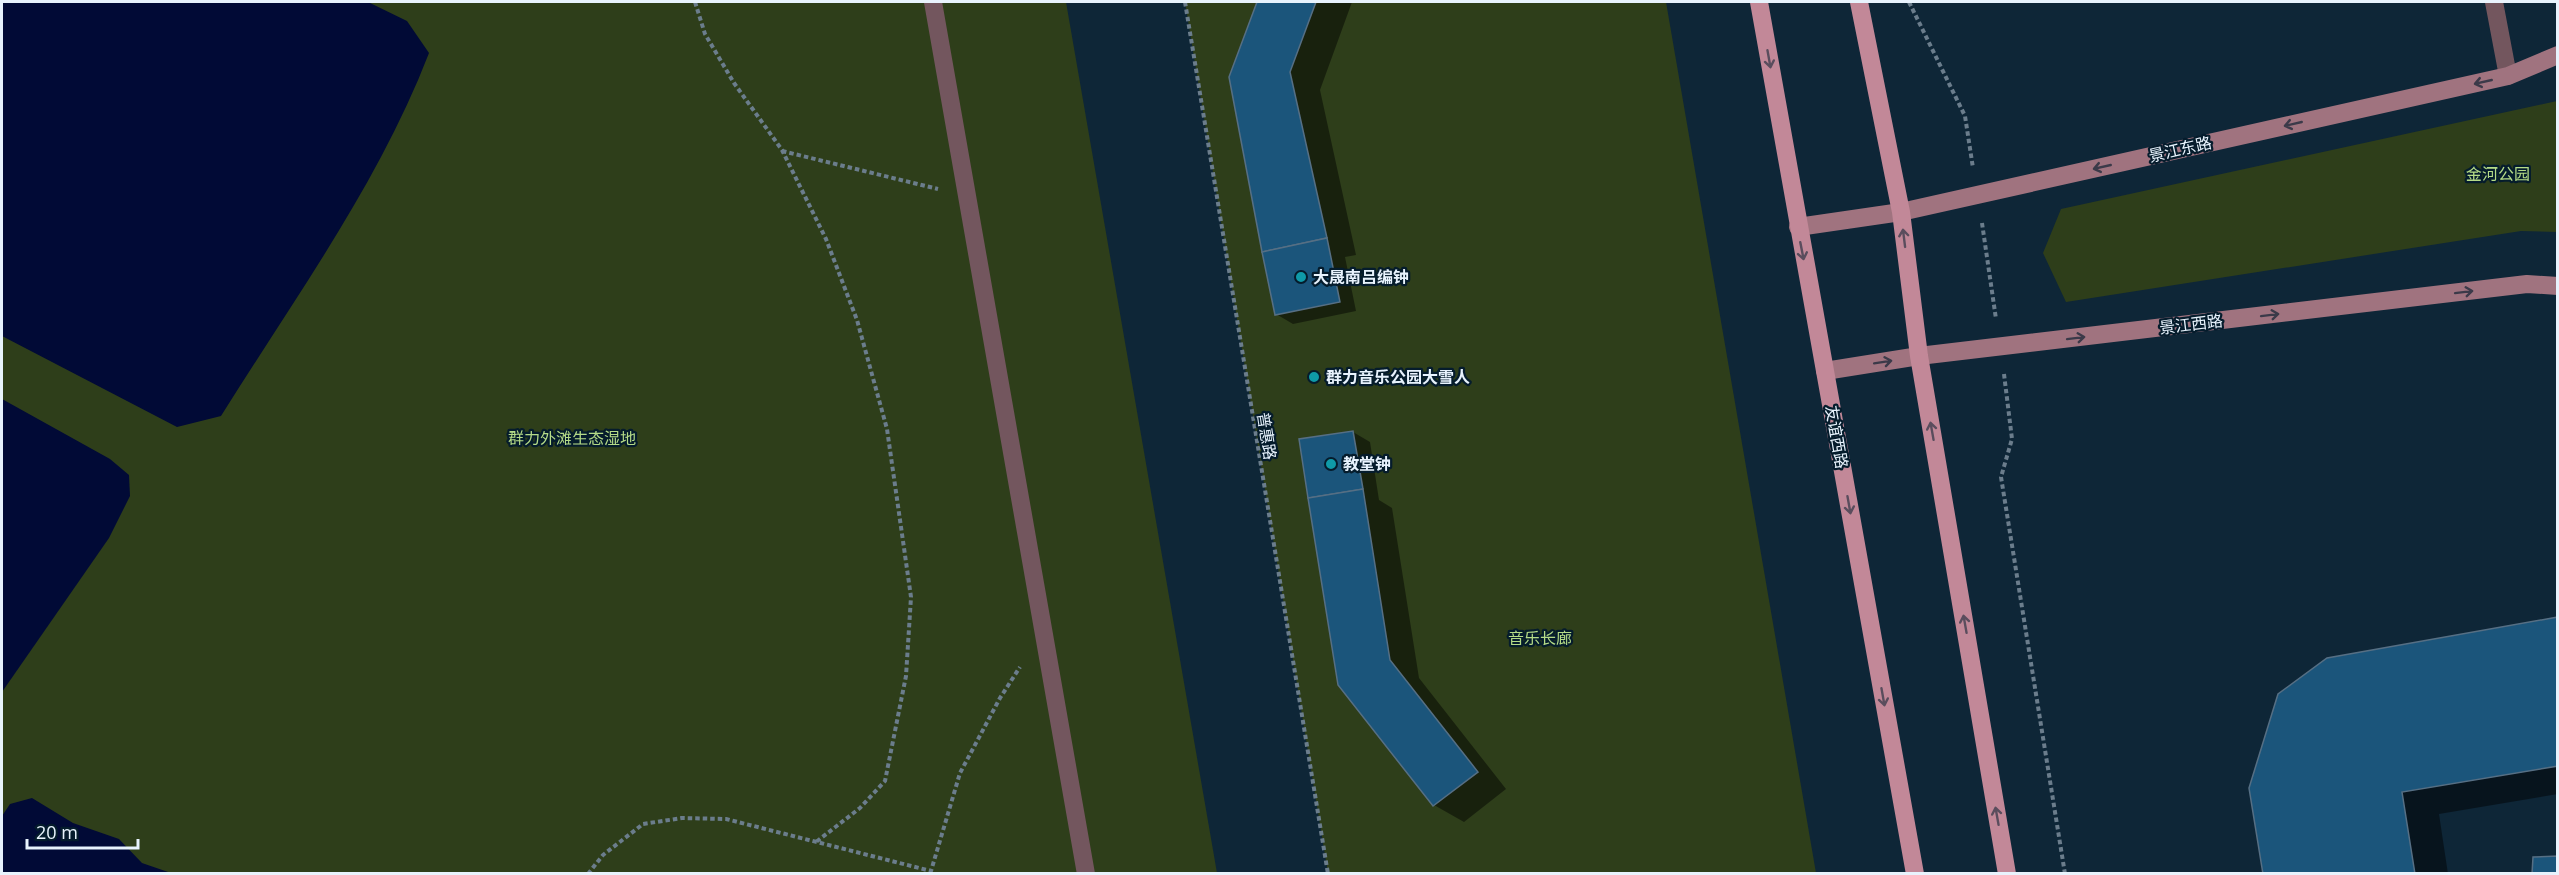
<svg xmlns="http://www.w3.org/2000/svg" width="2559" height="875" viewBox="0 0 2559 875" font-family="'Open Sans','Noto Sans SC',sans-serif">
  <rect width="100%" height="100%" fill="#0e2637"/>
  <!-- green -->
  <g fill="#2e3e1a">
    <path d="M2,2H1066L1217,873L2,874Z"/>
    <path d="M1185,2H1666L1816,873H1328Z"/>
    <path d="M2557,101V232L2521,231L2066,302L2043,253L2061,209Z"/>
  </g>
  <!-- water -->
  <g fill="#010a36">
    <path d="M2,2H368L407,21L429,53C379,183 294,299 221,416L177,427L2,336Z"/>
    <path d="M2,399L110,459L129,475L130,496L109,538L2,692Z"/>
    <path d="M32,798L73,823L119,839L142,863L171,873H2V816L10,804Z"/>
  </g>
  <!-- shadow -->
  <g fill="#0007">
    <path d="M1259,2H1352L1320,90L1356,255L1345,257L1356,311L1293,324L1276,314L1230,77Z"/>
    <path d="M1353,432L1370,442L1379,500L1392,508L1419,678L1506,789L1464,822L1434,805L1339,684L1300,441Z"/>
    <path d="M2558,618V794L2439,814L2448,874H2265Z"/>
  </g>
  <!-- building -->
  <g fill="#1b557b" stroke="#566f84" stroke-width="1.5">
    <path d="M1257,2H1316L1290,72L1327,238L1262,252L1229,77Z"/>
    <path d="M1327,238L1340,302L1275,315L1262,252Z"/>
    <path d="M1353,431L1363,489L1308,498L1299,439Z"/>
    <path d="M1363,489L1390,660L1478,772L1433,806L1338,685L1308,498Z"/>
    <path d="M2558,617V766L2402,792L2415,874H2263L2249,788L2278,694L2327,658Z"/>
    <path d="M2558,856V874H2532L2533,857Z"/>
  </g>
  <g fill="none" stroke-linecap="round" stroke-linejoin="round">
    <!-- path -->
    <g stroke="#6b7d8c" stroke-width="4" stroke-dasharray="4.5 3" stroke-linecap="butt">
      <path d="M695,2L705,34L734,83L782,150L826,239L857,320L887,429L911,597L906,676L885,781L860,808L816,842"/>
      <path d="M1185,2L1328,874"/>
      <path d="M1909,2L1965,116L1973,168"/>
      <path d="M782,151L938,189"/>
      <path d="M1982,223L1996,319"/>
      <path d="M2004,374L2012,439L2001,477L2065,874"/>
      <path d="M588,874L603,855L643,824L682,818L726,819L931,871L960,773L1000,698L1020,667"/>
    </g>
    <!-- lane -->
    <g stroke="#73565e" stroke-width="18">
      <path d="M933,2L1086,874"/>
      <path d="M2494,2L2508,76"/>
    </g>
    <!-- secondary -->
    <g stroke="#a0737f" stroke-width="18">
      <path d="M1798,227L1901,212L2508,76L2558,55"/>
      <path d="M1825,371L1919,356L2527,284L2558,286"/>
    </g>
    <!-- primary -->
    <g stroke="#c28898" stroke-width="18">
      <path d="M1759,2L1915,874"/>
      <path d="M1859,2L1901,212L1919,356L2007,874"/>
    </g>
  </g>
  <!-- one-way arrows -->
  <defs><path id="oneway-shaft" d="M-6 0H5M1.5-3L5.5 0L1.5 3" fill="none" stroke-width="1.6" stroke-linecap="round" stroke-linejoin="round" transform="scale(1.5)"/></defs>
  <g stroke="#5a4d5d">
    <use href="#oneway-shaft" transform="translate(1769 59) rotate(80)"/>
    <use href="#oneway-shaft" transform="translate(1904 238) rotate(-97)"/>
    <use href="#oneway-shaft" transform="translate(1802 251) rotate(79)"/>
    <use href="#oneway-shaft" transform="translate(1932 431) rotate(-100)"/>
    <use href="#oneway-shaft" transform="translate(1849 505) rotate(80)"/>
    <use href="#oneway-shaft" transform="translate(1965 624) rotate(-100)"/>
    <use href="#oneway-shaft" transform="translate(1883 697) rotate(80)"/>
    <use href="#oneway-shaft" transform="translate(1997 816) rotate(-100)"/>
  </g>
  <g stroke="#3b3a49">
    <use href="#oneway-shaft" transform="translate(2483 82) rotate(167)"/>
    <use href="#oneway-shaft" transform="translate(2293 124) rotate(167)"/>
    <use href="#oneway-shaft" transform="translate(2102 167) rotate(167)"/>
    <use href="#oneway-shaft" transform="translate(2464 292) rotate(-7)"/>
    <use href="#oneway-shaft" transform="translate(2270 315) rotate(-7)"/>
    <use href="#oneway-shaft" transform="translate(2076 338) rotate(-7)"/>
    <use href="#oneway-shaft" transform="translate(1883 362) rotate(-9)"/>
  </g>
  <!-- markers -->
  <g fill="#0f9aa8" stroke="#051c2c" stroke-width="2">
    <circle cx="1301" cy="277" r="6"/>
    <circle cx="1314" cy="377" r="6"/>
    <circle cx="1331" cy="464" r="6"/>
  </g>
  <g text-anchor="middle" stroke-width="4.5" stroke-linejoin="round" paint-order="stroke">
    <!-- street labels -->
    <g font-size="16" fill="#e8f3fd" stroke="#051c2c">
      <text transform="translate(2180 149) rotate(-13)" y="6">景江东路</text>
      <text transform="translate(2191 324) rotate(-7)" y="6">景江西路</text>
      <text transform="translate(1267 436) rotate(81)" y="6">普惠路</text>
      <text transform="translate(1837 437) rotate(80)" y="6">友谊西路</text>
    </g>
    <!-- park labels -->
    <g font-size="16" fill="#b5db87" stroke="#051c2c">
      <text x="2498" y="180">金河公园</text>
      <text x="572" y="444">群力外滩生态湿地</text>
      <text x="1540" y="644">音乐长廊</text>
    </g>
    <!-- poi labels -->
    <g font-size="16" font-weight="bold" fill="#e8f3fd" stroke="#051c2c" text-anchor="start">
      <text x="1313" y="283">大晟南吕编钟</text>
      <text x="1326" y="383">群力音乐公园大雪人</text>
      <text x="1343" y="470">教堂钟</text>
    </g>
  </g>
  <!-- border -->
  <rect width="2559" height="875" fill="none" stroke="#e8f3fd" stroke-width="6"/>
  <!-- scale -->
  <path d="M27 839v9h111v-9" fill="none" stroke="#e8f3fd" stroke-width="3"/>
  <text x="36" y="839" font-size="18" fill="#e8f3fd" stroke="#051c2c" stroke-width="4.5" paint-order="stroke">20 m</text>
</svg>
